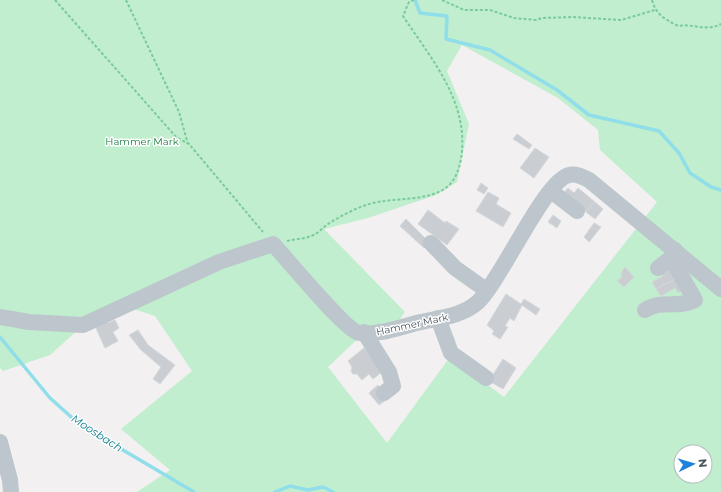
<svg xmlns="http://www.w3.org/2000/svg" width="721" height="492" viewBox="0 0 721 492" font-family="Montserrat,sans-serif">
  <rect width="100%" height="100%" fill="#f2f0f0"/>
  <!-- green -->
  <path fill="#c1eece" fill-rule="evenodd" d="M0,0H721V492H137L170,470L121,429L192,371L155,316L124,306L88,321L50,355L3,371L0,368ZM462,45L558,98L598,130L600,150L657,202L504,397L450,357L387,443L328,367L364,333L395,326L405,312L324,229L368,218L436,195L457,182L469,124L447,71ZM681,452H705V476H681Z"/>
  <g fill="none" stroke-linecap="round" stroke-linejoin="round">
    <!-- stream -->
    <g stroke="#90dee9" stroke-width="3.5">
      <path d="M415,0L420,13L447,16L446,39L490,50L557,90L589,115L659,131L679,153L690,173L711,187L721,190"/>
      <path d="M0,337L50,398L79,424L194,492"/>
      <path d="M275,492L290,486L308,490L323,487L333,492"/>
    </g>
  </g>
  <!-- building -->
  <g fill="#caced2" stroke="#d4d7db">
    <path d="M517,134L532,145L529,149L513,139Z"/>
    <path d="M535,148L549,157L534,178L520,168Z"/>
    <path d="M481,183L488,188L484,194L477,190Z"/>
    <path d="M568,188L574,193L578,188L595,202L586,212L569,199L561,196Z"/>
    <path d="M488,192L499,198L496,204L511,213L503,227L476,211Z"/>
    <path d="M595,202L603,209L595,219L586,212Z"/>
    <path d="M428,210L445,223L446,221L459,229L447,245L418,224Z"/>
    <path d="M553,215L561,221L557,228L548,222Z"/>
    <path d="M406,219L429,242L424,248L400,226Z"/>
    <path d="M594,223L601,227L589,242L584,237Z"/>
    <path d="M671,266L679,277L656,289L652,282L663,276L661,273Z"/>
    <path d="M625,267L634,277L624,287L617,281L622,277L621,273Z"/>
    <path d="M679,277L686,289L678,293L675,288L661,296L656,289Z"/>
    <path d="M506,294L521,304L524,299L540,309L536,315L522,305L514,321L510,318L505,326L508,327L500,339L492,334L494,331L487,325Z"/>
    <path d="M107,320L108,323L115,320L119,328L113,332L118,341L105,348L95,326Z"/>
    <path d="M138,330L148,345L175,365L160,384L153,379L161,367L141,350L129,335Z"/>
    <path d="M364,348L383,371L373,379L369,374L362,380L357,374H353L351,371L352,367L348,361Z"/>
    <path d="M503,359L516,368L503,389L489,381Z"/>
    <path d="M378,385L389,398L379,405L369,393Z"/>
  </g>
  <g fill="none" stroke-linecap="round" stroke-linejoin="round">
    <!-- path -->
    <g stroke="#7acb9c" stroke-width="2" stroke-dasharray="3 2" stroke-linecap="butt">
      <path d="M55,0L176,137L189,144L263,232"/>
      <path d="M126,0L179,112L188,144"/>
      <path d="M442,0L464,10H490L514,18L536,20L542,18L573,17L621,20L655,10"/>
      <path d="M652,0C656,15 665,19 678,26C693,23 706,32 721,24"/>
      <path d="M287,241C295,239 304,239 311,236C318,234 322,228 328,224C339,217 354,209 366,205C390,197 418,202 441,191C454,184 458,173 461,159C470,103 432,60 403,16L409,2L414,0"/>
    </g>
    <!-- minor -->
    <g stroke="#bcc6cc" stroke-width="16">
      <path d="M551,191L577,211"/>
      <path d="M431,243L455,268L486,290"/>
      <path d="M658,268L671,258L675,250"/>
      <path d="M645,310C663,299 677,309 695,300L671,258"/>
      <path d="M0,317L29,322L83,325L219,262L273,244C287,259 345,330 359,333C374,336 398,328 413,324C435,318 460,318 478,302C501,280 545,180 569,175C576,173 583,177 589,180L721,289"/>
      <path d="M438,318L451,353L486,378"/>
      <path d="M364,332L389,372L393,386L384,393"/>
      <path d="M0,442L10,480L11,492"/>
    </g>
  </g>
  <g text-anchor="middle" stroke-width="3" stroke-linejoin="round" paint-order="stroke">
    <!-- park labels -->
    <g font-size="10" fill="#1b7d43" stroke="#fff">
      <text x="142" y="145">Hammer Mark</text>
    </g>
    <!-- street labels -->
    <g font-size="10" fill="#49555d" stroke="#fff">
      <text transform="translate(412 324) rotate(-12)" y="4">Hammer Mark</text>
    </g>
    <!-- water labels -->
    <g font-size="11" font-style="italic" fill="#128090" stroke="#fff">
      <text transform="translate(97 433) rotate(33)" y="4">Moosbach</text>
    </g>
  </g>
  <!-- north arrow -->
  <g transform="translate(693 464) rotate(85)"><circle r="19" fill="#ffffff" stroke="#b6bbbe"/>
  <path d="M0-3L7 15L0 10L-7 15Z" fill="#2082dd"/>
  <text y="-6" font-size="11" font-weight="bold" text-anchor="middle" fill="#49555d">N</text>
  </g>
</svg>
